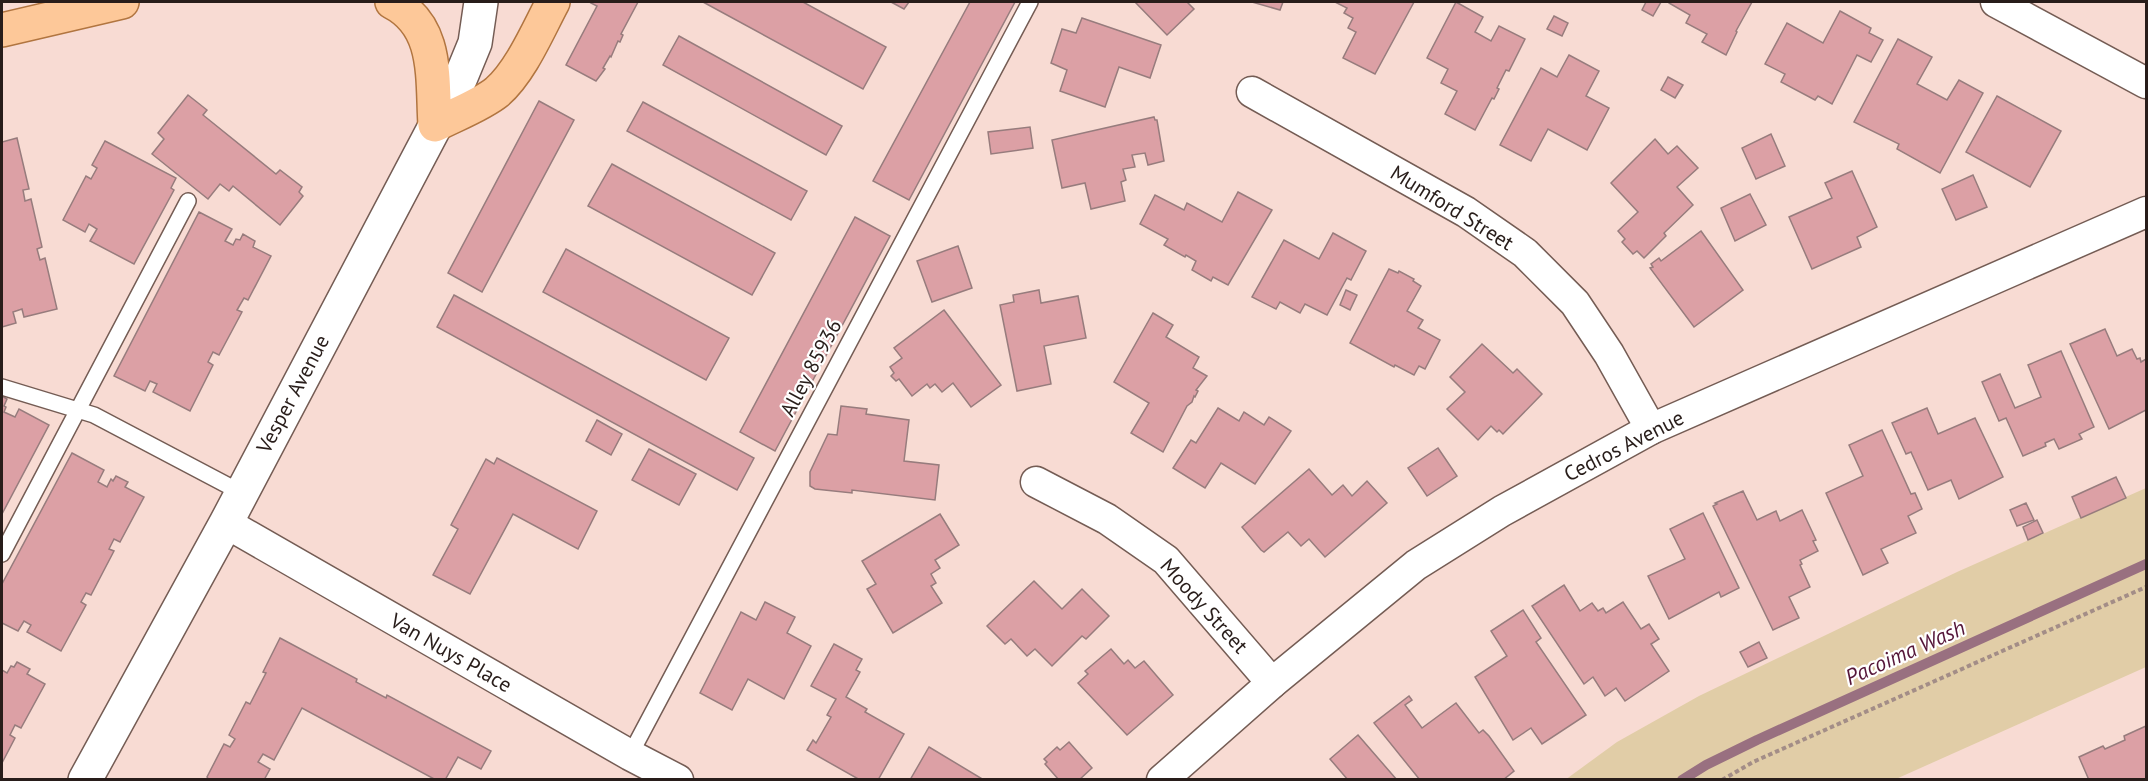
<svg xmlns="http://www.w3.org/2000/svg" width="2148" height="781" viewBox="0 0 2148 781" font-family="'PT Sans',sans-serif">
  <rect width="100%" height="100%" fill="#f8dbd3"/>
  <!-- green -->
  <path fill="#e1cda7" d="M2146,488V667L1896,779L1565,780L1617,742L1699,696L1957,572Z"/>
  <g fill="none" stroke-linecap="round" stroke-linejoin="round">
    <!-- stream -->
    <path stroke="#997080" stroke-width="10" d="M1682,780L1706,765L1757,740L2146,564"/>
  </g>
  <!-- building -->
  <g fill="#dca0a5" stroke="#977c7d" stroke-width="1.5">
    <path d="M592,2H638L621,34L623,35L620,42L618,41L611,57L610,56L603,68L605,69L596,81L566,65L597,6L591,3Z"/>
    <path d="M703,2H803L886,47L863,89Z"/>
    <path d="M891,2H909L904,9Z"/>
    <path d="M970,2H1015L909,200L873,181Z"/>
    <path d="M1135,2H1187L1194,9L1167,35Z"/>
    <path d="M1252,2H1283L1280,10Z"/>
    <path d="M1335,2H1414L1375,74L1343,58L1356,32L1348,28L1353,18L1344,13L1347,8Z"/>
    <path d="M1456,2L1483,17L1475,32L1491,41L1499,26L1525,39L1509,71L1506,70L1497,88L1499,89L1494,99L1492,98L1475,130L1445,114L1457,91L1441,83L1448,69L1427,58Z"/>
    <path d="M1646,2H1661L1653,16L1642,10Z"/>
    <path d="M1669,2H1752L1736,31L1737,32L1726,55L1702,42L1707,34L1686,23L1690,15L1669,3Z"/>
    <path d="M1840,11L1871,28L1869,33L1883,40L1871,62L1857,55L1832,104L1818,96L1815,100L1781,82L1785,74L1765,64L1787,23L1823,43Z"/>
    <path d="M1554,16L1568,23L1562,36L1547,29Z"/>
    <path d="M1082,18L1161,45L1150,78L1119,67L1105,107L1060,91L1067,70L1051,63L1062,29L1076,33Z"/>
    <path d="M679,36L842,126L826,155L663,65Z"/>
    <path d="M1898,39L1932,57L1917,84L1947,100L1959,80L1983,93L1940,173L1897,149L1899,144L1854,122Z"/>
    <path d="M1569,55L1599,71L1586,96L1609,108L1587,150L1548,129L1531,161L1500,145L1541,68L1557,77Z"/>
    <path d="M1668,77L1683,85L1675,98L1661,90Z"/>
    <path d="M188,95L207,110L203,115L276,174L280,170L302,187L299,192L303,196L280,225L233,186L229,191L220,184L208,199L152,154L164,139L158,133Z"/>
    <path d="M1997,96L2061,131L2030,187L1966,152Z"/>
    <path d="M539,101L574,120L482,292L448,273Z"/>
    <path d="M643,102L807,191L791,220L627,131Z"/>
    <path d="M1154,117L1155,120H1157L1164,161L1148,165L1145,153L1132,155L1135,167L1123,169L1126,180L1121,182L1125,201L1091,209L1085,183L1062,188L1052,140Z"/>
    <path d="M1030,127L1033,148L991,154L988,132Z"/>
    <path d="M1771,134L1785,166L1756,179L1742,148Z"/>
    <path d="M17,138L29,189L23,190L25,201L31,199L42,247L37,249L40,260L45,258L57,309L24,317L22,309L13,312L16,323L2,327V142Z"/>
    <path d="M1655,139L1668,154L1677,146L1698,168L1677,187L1693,205L1664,233L1666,236L1644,258L1637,251L1633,254L1622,242L1625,239L1618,231L1638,212L1611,183Z"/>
    <path d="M105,141L176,178L171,188L174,190L134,264L90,241L97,229L89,224L85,232L63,220L86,176L91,179L97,168L92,165Z"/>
    <path d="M612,164L775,253L752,295L588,206Z"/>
    <path d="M1852,171L1877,227L1857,237L1861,247L1812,269L1789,217L1832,198L1825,183Z"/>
    <path d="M1973,175L1987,207L1956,220L1942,189Z"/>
    <path d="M1238,192L1272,210L1228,285L1213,277L1211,281L1192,270L1196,261L1186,255L1185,257L1164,245L1168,239L1140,224L1155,195L1184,210L1187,203L1222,222Z"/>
    <path d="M1750,194L1766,225L1735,241L1721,208Z"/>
    <path d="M199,212L232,229L225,241L233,245L236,239L240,240L243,234L255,241L253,247L271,256L248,300L244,298L237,310L242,312L219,355L213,352L208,362L213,365L190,411L153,392L157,384L150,381L145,391L114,376Z"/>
    <path d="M855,217L890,236L775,451L740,432Z"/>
    <path d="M1701,231L1743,290L1694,327L1650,268L1653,267L1651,264L1659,258L1661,261Z"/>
    <path d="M1333,233L1366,251L1351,280L1347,278L1327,315L1305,304L1300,313L1280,302L1276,309L1252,297L1284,240L1319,259Z"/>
    <path d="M958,246L972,288L932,302L917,261Z"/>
    <path d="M566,249L729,338L706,380L543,292Z"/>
    <path d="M1389,269L1398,273L1399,271L1414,279L1413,281L1421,286L1407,311L1423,320L1418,328L1440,340L1425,369L1419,366L1414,375L1395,365L1394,367L1350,343Z"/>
    <path d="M1039,290L1041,303L1078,296L1086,338L1044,346L1051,384L1017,391L1000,305L1014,302L1013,295Z"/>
    <path d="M1346,290L1357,295L1350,310L1340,305Z"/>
    <path d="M454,295L754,458L737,490L437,327Z"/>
    <path d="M944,310L1001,385L971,407L953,383L942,392L935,384L930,388L927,384L912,396L899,379L896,381L891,376L894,373L890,367L902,358L894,348Z"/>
    <path d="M1153,313L1173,325L1166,337L1199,357L1193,368L1207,376L1196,390L1198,391L1195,397L1194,396L1192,402L1187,406L1163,452L1131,433L1149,403L1114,382Z"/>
    <path d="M2105,329L2117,356L2132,349L2137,359L2140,358L2141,362L2146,359V410L2109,429L2070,344Z"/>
    <path d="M1482,344L1513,373L1517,369L1542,394L1503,434L1499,430L1497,432L1491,426L1478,440L1447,409L1465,392L1450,377Z"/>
    <path d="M2061,351L2094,427L2079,434L2082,439L2059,449L2054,439L2045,443L2046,446L2023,456L2006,418L1999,421L1982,382L2000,374L2015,408L2041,397L2028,365Z"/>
    <path d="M2,396L7,399L4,406L6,407L4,412L15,417L19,409L49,425L2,514Z"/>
    <path d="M841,406L867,409L866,414L909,420L904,461L939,465L935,500L852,490V493L815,489L810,486V472L828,434L837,435Z"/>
    <path d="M1218,408L1239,421L1244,412L1264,425L1269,417L1291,431L1255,484L1221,463L1205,488L1173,468L1191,440L1196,443Z"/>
    <path d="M1927,408L1938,434L1975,418L2003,477L1959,499L1951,480L1928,490L1911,452L1906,454L1892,423Z"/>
    <path d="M597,420L622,434L611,455L586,441Z"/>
    <path d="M1882,430L1911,494L1915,493L1922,509L1908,516L1916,533L1881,549L1888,563L1863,575L1826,493L1863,476L1849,445Z"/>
    <path d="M1438,448L1457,476L1427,496L1408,468Z"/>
    <path d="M649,449L696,474L679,505L632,480Z"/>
    <path d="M72,453L104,470L98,482L107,487L111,479L113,481L116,476L128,482L125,487L144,497L120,542L114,539L109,549L114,551L91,595L86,593L81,602L86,605L61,651L27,632L31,625L24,621L18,631L2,623V584Z"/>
    <path d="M497,458L597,511L578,549L513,514L470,594L433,575L458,529L451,525L486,459L494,464Z"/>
    <path d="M1309,469L1332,495L1343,485L1352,496L1367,481L1387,503L1325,557L1309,539L1301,546L1288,532L1264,552L1261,550L1242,527Z"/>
    <path d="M2116,477L2126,498L2081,518L2072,497Z"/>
    <path d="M1743,491L1757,520L1776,511L1780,521L1802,510L1816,540L1813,541L1818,551L1800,560L1802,564L1800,565L1810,587L1789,597L1799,618L1773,630L1713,506L1717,504L1715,503Z"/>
    <path d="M2026,503L2034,520L2017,526L2010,510Z"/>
    <path d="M1703,513L1739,588L1721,597L1719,592L1669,619L1648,576L1685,559L1670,529Z"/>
    <path d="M940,514L959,545L935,560L940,568L931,574L936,583L931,586L942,603L893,633L867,589L876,584L862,561Z"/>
    <path d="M2037,520L2043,533L2028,540L2023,527Z"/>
    <path d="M1034,581L1062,609L1082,589L1109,616L1086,639L1082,636L1052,666L1035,649L1027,656L1011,639L1005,644L987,626Z"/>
    <path d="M1564,585L1580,611L1592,603L1598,611L1603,608L1606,613L1623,602L1641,629L1649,624L1659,639L1651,644L1669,671L1625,701L1616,688L1605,696L1593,677L1584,684L1532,606Z"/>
    <path d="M765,602L795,617L787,633L811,646L784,699L748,679L732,710L700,693L741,612L756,620Z"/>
    <path d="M1523,610L1541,638L1536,642L1586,715L1542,744L1531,728L1513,740L1475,677L1507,656L1491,631Z"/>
    <path d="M280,638L357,679L356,682L386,698L387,695L491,751L481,769L458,757L445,780H436L302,708L274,760L263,754L258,762L270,769L264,780H209L207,777L224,744L230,747L235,739L229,735L246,702L250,704L266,673L263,672Z"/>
    <path d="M1759,642L1767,658L1748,667L1740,652Z"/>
    <path d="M834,644L862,659L856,670L860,672L846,697L867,709L865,712L904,734L878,780H860L807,750L813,740L816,743L831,717L827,715L836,699L811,686Z"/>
    <path d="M1111,649L1124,664L1128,660L1135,668L1144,661L1173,695L1127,735L1078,683L1088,674L1085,671Z"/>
    <path d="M17,662L30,669L27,674L45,684L21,728L15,725L10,735L15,738L2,763V670L7,673L11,666L14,667Z"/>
    <path d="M1409,696L1412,700L1405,705L1422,728L1456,703L1479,733L1483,730L1489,736L1514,771L1503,780H1420L1374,723Z"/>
    <path d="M2146,726V780H2089L2079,757L2103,746L2105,749L2125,740L2124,736Z"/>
    <path d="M1358,735L1397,780H1348L1330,759Z"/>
    <path d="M1069,742L1092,768L1079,780H1059L1045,764L1047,762L1044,759L1057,747L1060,750Z"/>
    <path d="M929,747L984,780H910Z"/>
  </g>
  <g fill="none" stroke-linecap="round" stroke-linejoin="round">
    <defs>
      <g id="service">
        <path d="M2,387L94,415L242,493"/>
        <path d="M2,554L188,201"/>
        <path d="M630,755L1030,2"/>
      </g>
      <g id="minor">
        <path d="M1996,2L2146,83"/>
        <path d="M1252,92L1466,212L1525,253L1575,303L1609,354L1651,429"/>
        <path d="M1036,482L1107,519L1166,560L1272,683"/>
        <path d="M226,523L630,755L678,780"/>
        <path d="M1162,780L1272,683L1416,565L1502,511L1651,429L2146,212"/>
      </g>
      <path id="tertiary" d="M85,780L226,523L461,77L475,43L481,2"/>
      <g id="primary">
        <path d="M392,2C439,26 432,79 435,125C454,115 481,105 497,92C521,71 538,30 553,2"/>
        <path d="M2,30L122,2"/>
      </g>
    </defs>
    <!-- service casing -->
    <use href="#service" stroke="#745c54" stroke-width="18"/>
    <!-- minor casing -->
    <use href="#minor" stroke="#745c54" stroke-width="33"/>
    <!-- tertiary casing -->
    <use href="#tertiary" stroke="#745c54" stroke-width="36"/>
    <!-- primary casing -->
    <use href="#primary" stroke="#b17540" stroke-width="36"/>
    <!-- path -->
    <path stroke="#a38d87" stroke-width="4" stroke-dasharray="4.5 3" stroke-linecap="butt" d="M1722,780L1753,762L2146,587"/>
    <!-- service -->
    <use href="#service" stroke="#fff" stroke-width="15"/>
    <!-- minor -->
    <use href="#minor" stroke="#fff" stroke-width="30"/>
    <!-- tertiary -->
    <use href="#tertiary" stroke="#fff" stroke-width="33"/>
    <!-- primary -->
    <use href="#primary" stroke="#fdc899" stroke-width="33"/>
  </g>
  <g text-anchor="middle" stroke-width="4.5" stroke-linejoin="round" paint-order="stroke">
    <!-- street labels -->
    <g font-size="21" fill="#281d1a" stroke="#fff">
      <text transform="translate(1452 208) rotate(32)" y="7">Mumford Street</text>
      <text transform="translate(811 368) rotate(-62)" y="7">Alley 85936</text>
      <text transform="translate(293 394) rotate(-62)" y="7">Vesper Avenue</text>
      <text transform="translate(1624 446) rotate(-27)" y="7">Cedros Avenue</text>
      <text transform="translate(1204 606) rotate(48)" y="7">Moody Street</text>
      <text transform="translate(451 653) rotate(30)" y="7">Van Nuys Place</text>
    </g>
    <!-- water labels -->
    <g font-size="22" font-style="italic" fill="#551639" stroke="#fff">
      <text transform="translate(1905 652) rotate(-24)" y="8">Pacoima Wash</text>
    </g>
  </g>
  <!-- border -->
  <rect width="2148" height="781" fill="none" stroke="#281d1a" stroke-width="6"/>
</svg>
